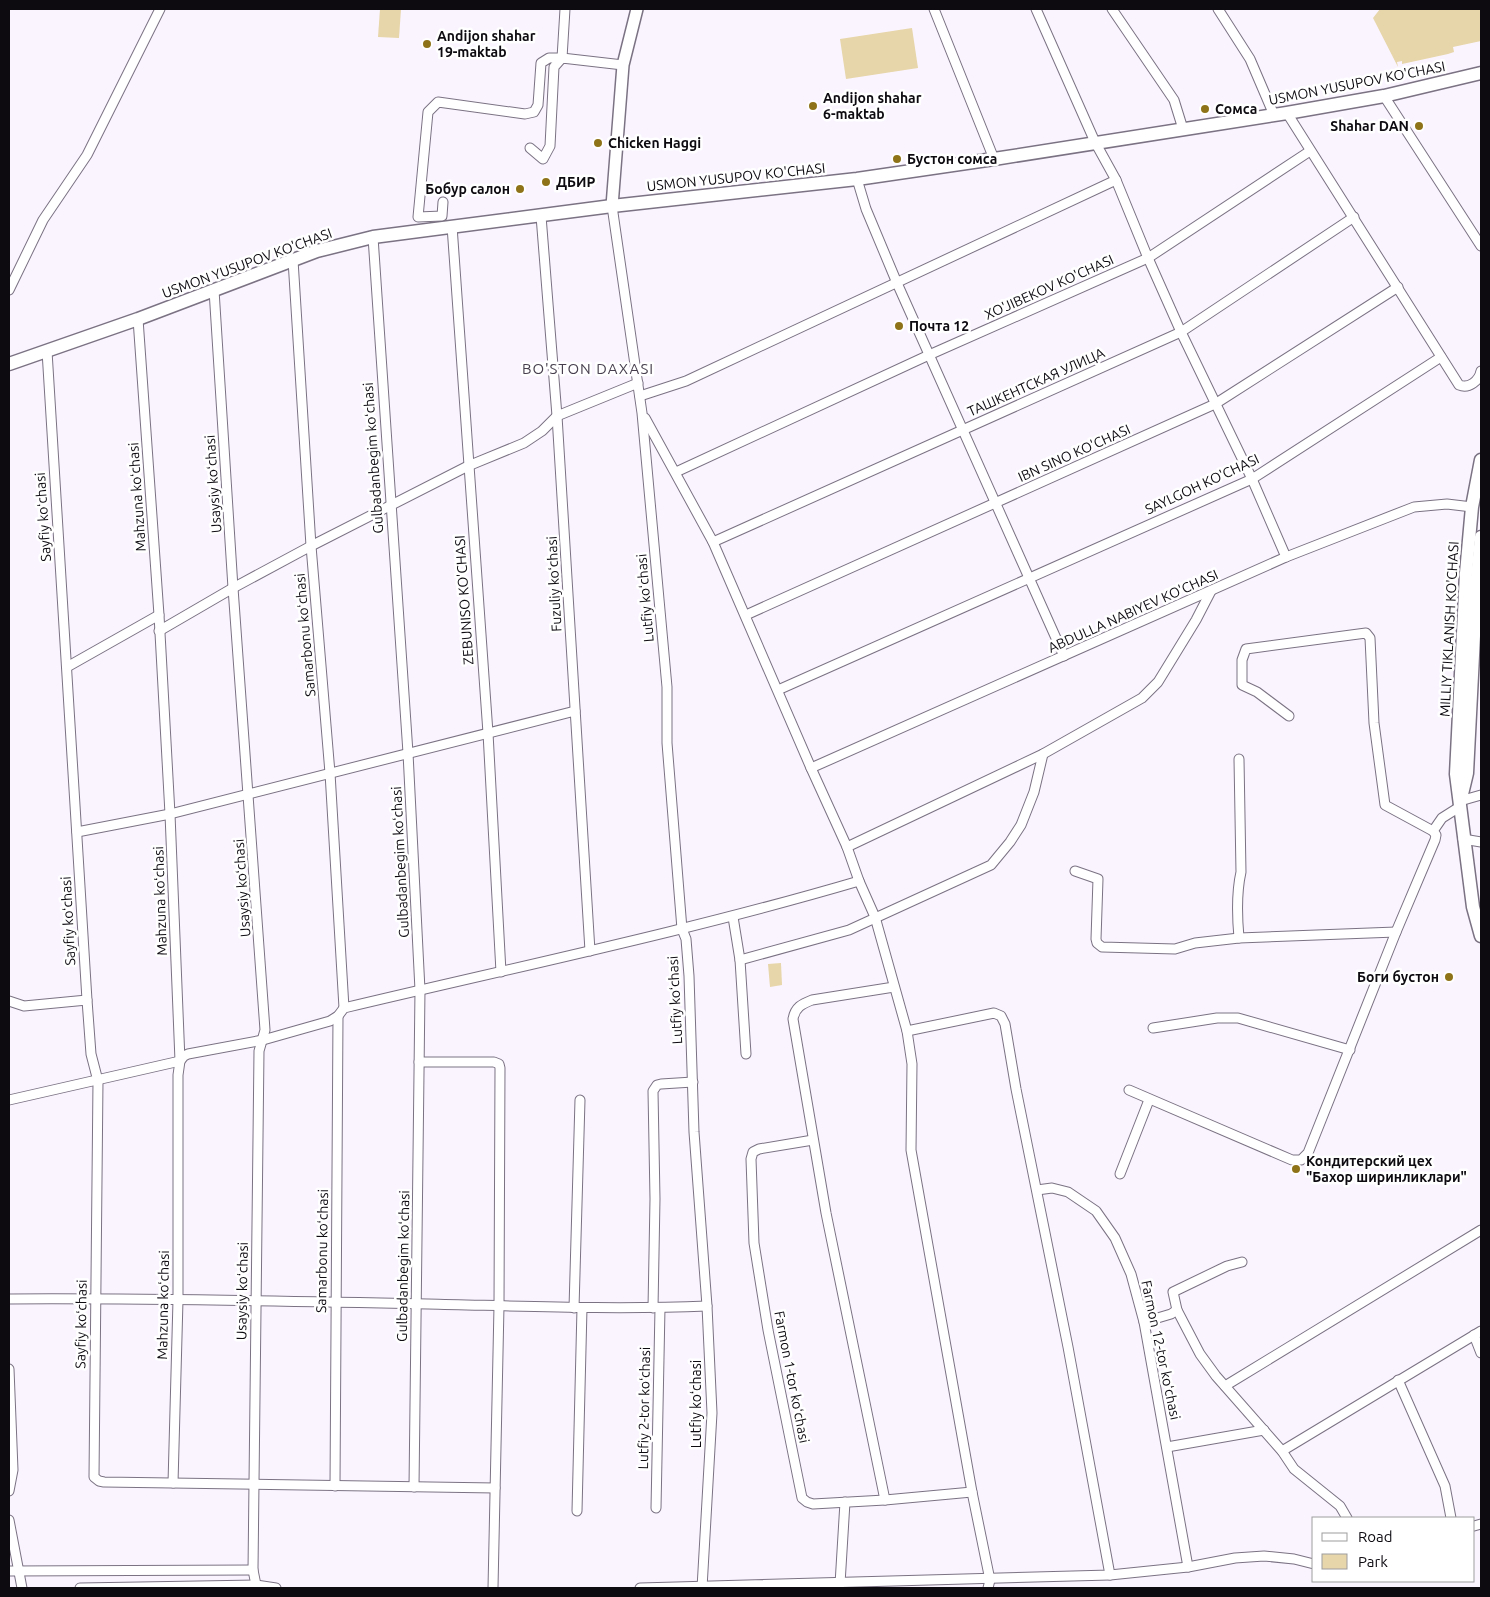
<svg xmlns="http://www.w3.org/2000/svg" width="1490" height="1597" viewBox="0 0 1490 1597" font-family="Ubuntu,sans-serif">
  <rect width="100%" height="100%" fill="#faf4ff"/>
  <!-- green -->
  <g fill="#e7d6a9">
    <path d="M380,9H401L399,38L378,37Z"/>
    <path d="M1380,9H1481V41L1453,47L1454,52L1448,54L1402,64V61L1397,62L1398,67L1373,18Z"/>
    <path d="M912,28L918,68L846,79L840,39Z"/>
    <path d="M781,963L782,985L770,987L768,964Z"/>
  </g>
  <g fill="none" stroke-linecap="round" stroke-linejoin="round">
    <defs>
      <g id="minor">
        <path d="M934,9L994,159"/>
        <path d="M1036,9L1095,142L1116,180L1148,258L1181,332L1252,479L1286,557"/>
        <path d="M1112,9L1174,100L1183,129"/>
        <path d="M1218,9L1250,59L1274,115"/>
        <path d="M1384,96L1481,246"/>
        <path d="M1287,113L1459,385C1469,389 1479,381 1481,371"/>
        <path d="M530,148L543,159L550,146L554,67L562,58L623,65"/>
        <path d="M857,179L866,209L897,283L1064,656"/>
        <path d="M443,202L442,216L418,217L428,112L438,102L525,114L534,112L538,105L541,63L549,58H562L565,9"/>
        <path d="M612,206L642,413L667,687V743L682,929L686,939L689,976L694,1132L707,1306L712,1413L702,1588"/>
        <path d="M541,216L557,416L590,951"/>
        <path d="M452,226L488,733L501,972"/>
        <path d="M373,237L408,753L420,990L414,1487"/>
        <path d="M293,260L311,546L330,773L344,1008"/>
        <path d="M9,290L43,220L87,155L160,9"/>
        <path d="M214,290L233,588L265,1030L259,1051L253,1570L256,1585"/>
        <path d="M138,319L159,615L170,814L180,1061L178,1075V1300L173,1483"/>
        <path d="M47,351L87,1000L91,1054L98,1081L94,1477L99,1481L104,1482L495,1488"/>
        <path d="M640,396L686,381L1116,180"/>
        <path d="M645,418L713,542L811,768L847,847L859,881L875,917L907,1031L912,1064L911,1150L972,1492L990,1580L988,1588"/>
        <path d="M676,472L929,355L1148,258L1310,151"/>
        <path d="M713,542L1181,332L1354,217"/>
        <path d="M746,615L1215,404L1398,287"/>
        <path d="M159,631L233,588L311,546L468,466L524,443L542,431L557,416L638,383"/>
        <path d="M67,667L159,615"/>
        <path d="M778,690L1252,479L1441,357"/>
        <path d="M811,768L1286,557L1414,507L1447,504L1472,507"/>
        <path d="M1460,801L1481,795"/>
        <path d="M1433,831L1442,818L1461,806"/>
        <path d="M77,832L170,814L575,711"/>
        <path d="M1463,839L1481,842"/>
        <path d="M847,847L1043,754L1142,698L1158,682L1196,620L1211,591"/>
        <path d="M1075,871L1098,879L1096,939L1097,943L1102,947L1175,949L1195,943L1239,938L1396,932"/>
        <path d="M733,917L740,960L746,1054"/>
        <path d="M1239,938C1237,916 1236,894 1241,872L1239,759"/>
        <path d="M740,960L849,930L991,865L1010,842L1021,825L1034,792L1043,754"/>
        <path d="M9,1001L24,1006L87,1000"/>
        <path d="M1153,1028L1217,1018H1238L1350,1050"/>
        <path d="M907,1031L994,1013L1001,1016L1005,1024L1016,1089L1068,1347L1110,1575"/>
        <path d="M419,1062H494L499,1064L500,1068L499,1306L493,1588"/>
        <path d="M1129,1090L1292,1160H1301L1308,1153L1396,932L1435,840L1436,835L1433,831L1385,805L1374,723L1370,638L1366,633L1246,649L1242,660V685L1257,692L1289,716"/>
        <path d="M9,1100L180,1061L184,1056L188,1054L263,1040L330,1021L338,1016L344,1008C516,967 689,931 859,881"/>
        <path d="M813,1140L759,1149L753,1152L751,1159L754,1243L768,1330L802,1498L807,1502L813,1504L885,1500L972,1492"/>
        <path d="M1120,1174L1149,1100"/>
        <path d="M1037,1190L1052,1188L1068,1192L1096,1211L1115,1238L1131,1274L1144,1322L1188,1567"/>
        <path d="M1242,1262L1227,1266L1173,1292L1177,1310L1200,1354L1216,1376L1282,1451L1294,1469L1340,1506L1347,1518"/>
        <path d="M9,1299C148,1298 288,1301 428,1304C521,1306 614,1310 707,1306"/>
        <path d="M574,1308L580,1100"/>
        <path d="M653,1308L655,1199L653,1091L657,1085L661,1084L693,1082"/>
        <path d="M1144,1322L1171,1314L1177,1310"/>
        <path d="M1474,1335L1481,1353"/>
        <path d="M9,1369L13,1470L9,1491"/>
        <path d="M1398,1380L1445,1486L1451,1518"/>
        <path d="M1225,1386L1481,1230"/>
        <path d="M1167,1447L1264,1430"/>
        <path d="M1282,1451L1481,1331"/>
        <path d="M335,1486L338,1016"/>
        <path d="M885,1500L826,1213L793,1019C795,1007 802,1004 812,1000L894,987"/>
        <path d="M656,1508L660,1308"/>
        <path d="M577,1511L582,1308"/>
        <path d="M9,1520L22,1588"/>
        <path d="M1474,1526L1481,1524"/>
        <path d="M9,1571L253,1570"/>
        <path d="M840,1584L845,1502"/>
        <path d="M80,1588L256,1585L276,1588"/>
        <path d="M640,1588L1110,1575L1188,1567L1235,1558L1264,1556L1294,1559L1314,1564"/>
      </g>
      <path id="tertiary" d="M612,206L623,65L637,9"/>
      <g id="secondary">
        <path d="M9,364L138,319L317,251L373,237L612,206L857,179L994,159L1287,113L1384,96L1481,73"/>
        <path d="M1481,460L1472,507L1466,573L1456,774L1473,907L1481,936"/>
        <path d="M1462,794L1467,773L1477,577L1481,537"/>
      </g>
    </defs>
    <!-- minor casing -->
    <use href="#minor" stroke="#7b7283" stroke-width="11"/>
    <!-- tertiary casing -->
    <use href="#tertiary" stroke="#7b7283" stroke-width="14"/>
    <!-- secondary casing -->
    <use href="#secondary" stroke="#7b7283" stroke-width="15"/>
    <!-- minor -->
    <use href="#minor" stroke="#fff" stroke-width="9"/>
    <!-- tertiary -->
    <use href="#tertiary" stroke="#fff" stroke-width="11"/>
    <!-- secondary -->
    <use href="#secondary" stroke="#fff" stroke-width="12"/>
  </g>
  <!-- markers -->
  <g fill="#8f7318" stroke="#fff" stroke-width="2">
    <circle cx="427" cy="44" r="5"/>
    <circle cx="813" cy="106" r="5"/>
    <circle cx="1205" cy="109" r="5"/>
    <circle cx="1419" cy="126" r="5"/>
    <circle cx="598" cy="143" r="5"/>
    <circle cx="897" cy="159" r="5"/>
    <circle cx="546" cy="182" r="5"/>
    <circle cx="520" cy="189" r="5"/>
    <circle cx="899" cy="326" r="5"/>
    <circle cx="1449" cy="977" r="5"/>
    <circle cx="1296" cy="1169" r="5"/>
  </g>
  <g text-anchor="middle" stroke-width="5" stroke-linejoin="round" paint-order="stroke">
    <!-- poi labels -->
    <g font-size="14" font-weight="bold" fill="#0d0a10" stroke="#fff" text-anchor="start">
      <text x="437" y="41">Andijon shahar<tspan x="437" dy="16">19-maktab</tspan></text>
      <text x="823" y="103">Andijon shahar<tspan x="823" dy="16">6-maktab</tspan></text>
      <text x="1215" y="114">Сомса</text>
      <text x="1409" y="131" text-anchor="end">Shahar DAN</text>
      <text x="608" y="148">Chicken Haggi</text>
      <text x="907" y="164">Бустон сомса</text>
      <text x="556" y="187">ДБИР</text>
      <text x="510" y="194" text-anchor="end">Бобур салон</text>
      <text x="909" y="331">Почта 12</text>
      <text x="1439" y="982" text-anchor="end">Боги бустон</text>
      <text x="1306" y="1166">Кондитерский цех<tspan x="1306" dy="16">"Бахор ширинликлари"</tspan></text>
    </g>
    <!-- street labels -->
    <g font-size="14" fill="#0d0a10" stroke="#fff">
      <text transform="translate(1357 83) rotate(-11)" y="5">USMON YUSUPOV KO'CHASI</text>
      <text transform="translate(736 177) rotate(-6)" y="5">USMON YUSUPOV KO'CHASI</text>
      <text transform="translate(247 263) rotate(-20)" y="5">USMON YUSUPOV KO'CHASI</text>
      <text transform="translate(1049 287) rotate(-24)" y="5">XO'JIBEKOV KO'CHASI</text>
      <text transform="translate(1036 382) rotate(-24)" y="5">ТАШКЕНТСКАЯ УЛИЦА</text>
      <text transform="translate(1074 453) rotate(-24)" y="5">IBN SINO KO'CHASI</text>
      <text transform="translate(373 458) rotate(-94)" y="5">Gulbadanbegim koʻchasi</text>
      <text transform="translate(213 484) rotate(-94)" y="5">Usaysiy koʻchasi</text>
      <text transform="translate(1202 484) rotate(-25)" y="5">SAYLGOH KO'CHASI</text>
      <text transform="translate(137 497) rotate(-94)" y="5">Mahzuna koʻchasi</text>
      <text transform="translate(43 517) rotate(-94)" y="5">Sayfiy koʻchasi</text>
      <text transform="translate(554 584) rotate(-93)" y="5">Fuzuliy koʻchasi</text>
      <text transform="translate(645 598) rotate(-95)" y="5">Lutfiy koʻchasi</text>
      <text transform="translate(464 600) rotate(-94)" y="5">ZEBUNISO KO'CHASI</text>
      <text transform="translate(1133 611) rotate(-24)" y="5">ABDULLA NABIYEV KO'CHASI</text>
      <text transform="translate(1449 629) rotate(-87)" y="5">MILLIY TIKLANISH KO'CHASI</text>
      <text transform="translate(305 635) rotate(-95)" y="5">Samarbonu koʻchasi</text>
      <text transform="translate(400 862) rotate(-93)" y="5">Gulbadanbegim koʻchasi</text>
      <text transform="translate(242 888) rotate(-94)" y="5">Usaysiy koʻchasi</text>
      <text transform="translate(160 901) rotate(-92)" y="5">Mahzuna koʻchasi</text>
      <text transform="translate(68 921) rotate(-93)" y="5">Sayfiy koʻchasi</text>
      <text transform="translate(675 1000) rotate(-93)" y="5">Lutfiy koʻchasi</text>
      <text transform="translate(322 1251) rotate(-89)" y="5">Samarbonu koʻchasi</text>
      <text transform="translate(403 1266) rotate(-89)" y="5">Gulbadanbegim koʻchasi</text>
      <text transform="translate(242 1291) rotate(-89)" y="5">Usaysiy koʻchasi</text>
      <text transform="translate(163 1305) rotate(-89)" y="5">Mahzuna koʻchasi</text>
      <text transform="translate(81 1324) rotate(-89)" y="5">Sayfiy koʻchasi</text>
      <text transform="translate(1161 1350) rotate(78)" y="5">Farmon 12-tor koʻchasi</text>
      <text transform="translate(792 1377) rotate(79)" y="5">Farmon 1-tor koʻchasi</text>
      <text transform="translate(696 1404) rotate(-90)" y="5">Lutfiy koʻchasi</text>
      <text transform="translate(644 1408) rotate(-89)" y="5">Lutfiy 2-tor koʻchasi</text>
    </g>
    <!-- neighbourhood labels -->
    <g font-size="15" letter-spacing="1" fill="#473f4e" stroke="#fff">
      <text x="588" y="374">BO'STON DAXASI</text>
    </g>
  </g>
  <!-- border -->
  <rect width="1490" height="1597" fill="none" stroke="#0d0a10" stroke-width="20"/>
  <!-- legend -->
  <rect x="1312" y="1517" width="162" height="65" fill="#ffffff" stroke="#9e9d9f"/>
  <rect x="1322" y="1533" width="25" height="8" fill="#ffffff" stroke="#9e9d9f"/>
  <text x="1358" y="1542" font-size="15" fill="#0d0a10">Road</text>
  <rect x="1322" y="1554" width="25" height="15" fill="#e7d6a9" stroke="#9e9d9f"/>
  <text x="1358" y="1567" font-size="15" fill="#0d0a10">Park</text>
</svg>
